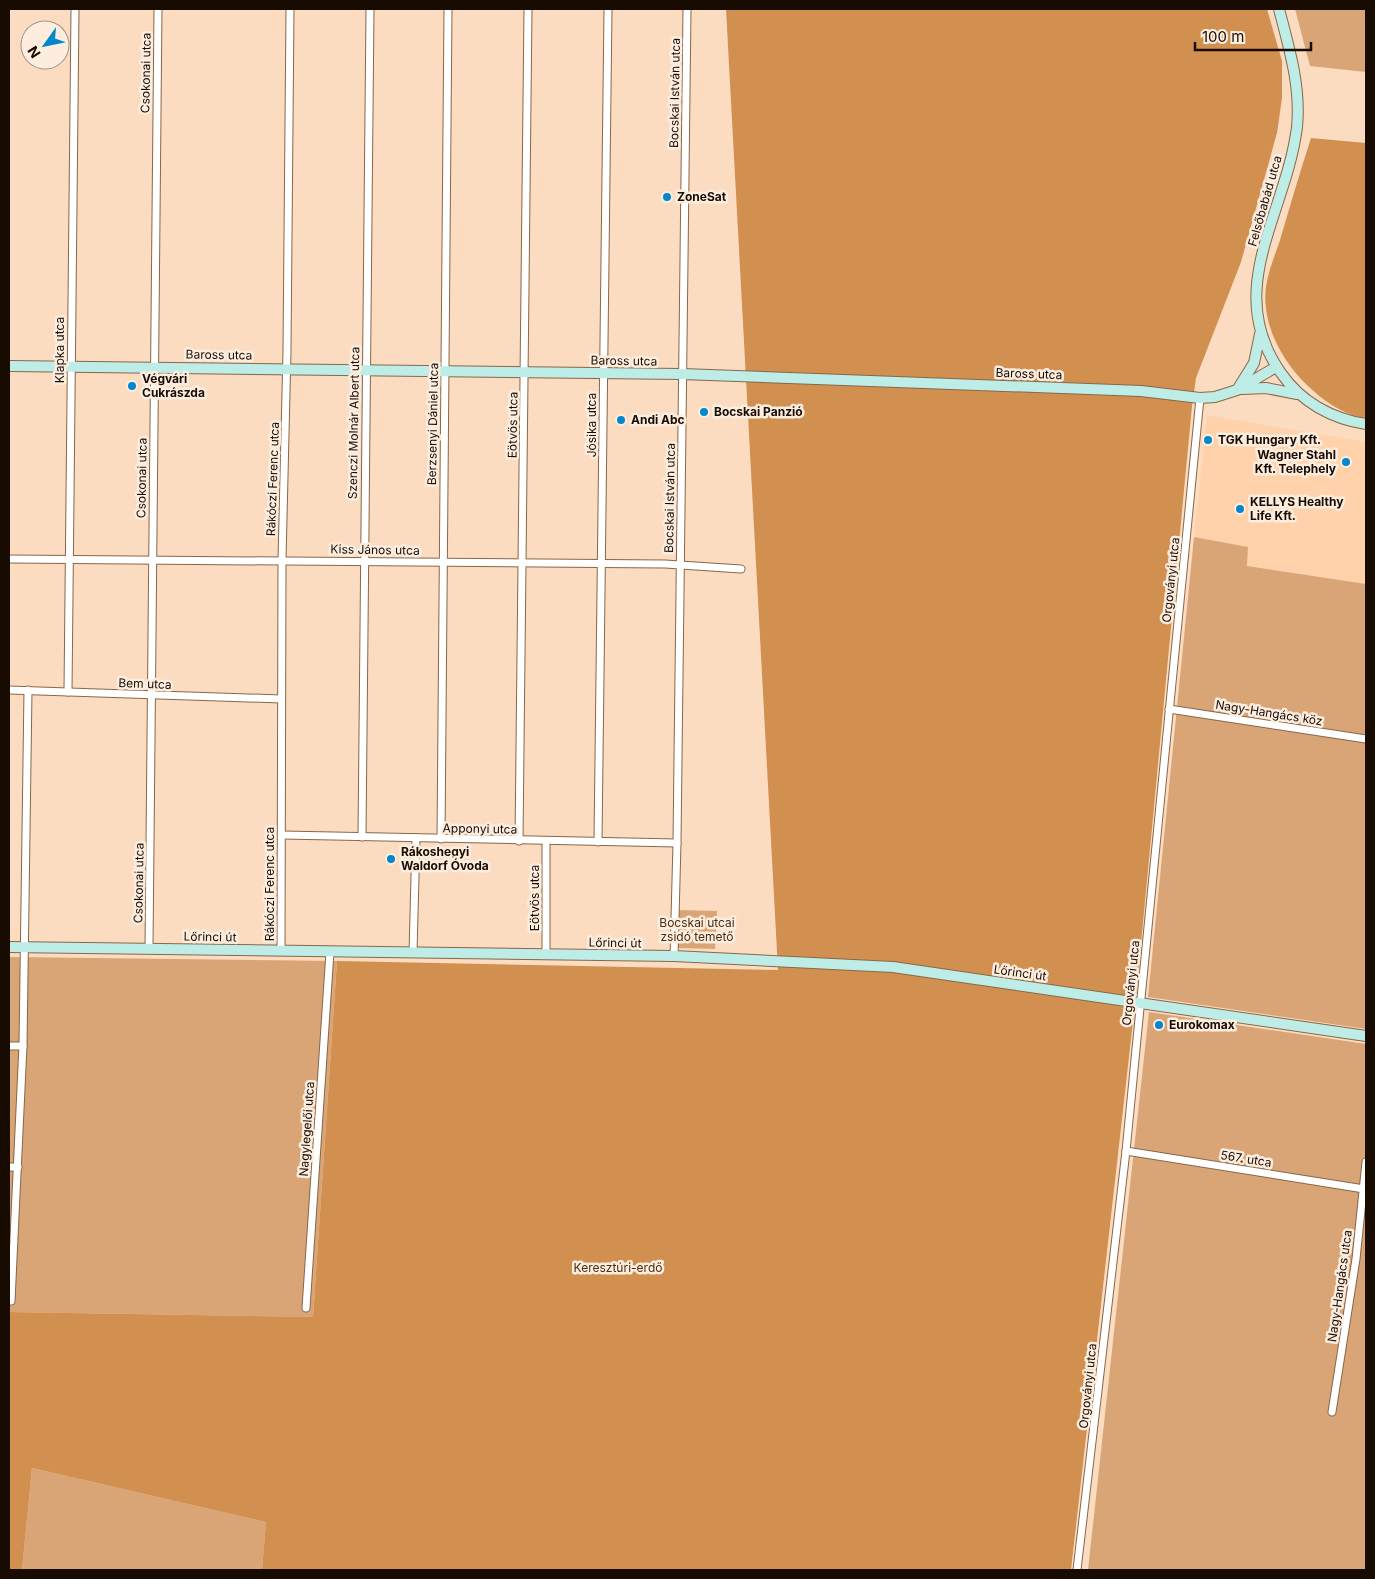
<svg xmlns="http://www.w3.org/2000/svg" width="1375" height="1579" viewBox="0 0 1375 1579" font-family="Inter,sans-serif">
  <rect width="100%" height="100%" fill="#fbdcc1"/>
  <!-- built -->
  <path fill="#ffd2ab" d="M1207,415L1366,442V584L1247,566L1194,537Z"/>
  <!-- green -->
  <g fill="#d9a577">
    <path d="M1295,9H1366V72L1310,66Z"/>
    <path d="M1194,537L1248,547L1247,566L1366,584V1029L1148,997Z"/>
    <path d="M679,910L717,911L715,949L678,948Z"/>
    <path d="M9,957L337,961L313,1317L9,1312Z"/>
    <path d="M1149,1012L1366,1044V1570H1088Z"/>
    <path d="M32,1468L266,1522L262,1570H22Z"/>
  </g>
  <!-- forest -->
  <g fill="#d29050">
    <path d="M726,9H1267L1282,61V98L1277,133L1241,262L1196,378L1192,406L1137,986L1071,1570H262L266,1522L32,1468L22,1570H9V1312L313,1317L337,961L778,970Z"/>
    <path d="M1311,138L1366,143V418C1343,415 1324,401 1308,386C1282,362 1261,323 1266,287C1268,272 1275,255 1280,240C1290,206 1300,172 1311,138Z"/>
  </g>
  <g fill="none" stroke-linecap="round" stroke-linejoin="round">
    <defs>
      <g id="street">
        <path d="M9,559L665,564L741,569"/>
        <path d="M9,690L281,699"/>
        <path d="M68,692L75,9"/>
        <path d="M1169,709L1366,739"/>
        <path d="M282,835L677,843"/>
        <path d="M362,837L370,9"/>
        <path d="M441,839L448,9"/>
        <path d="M519,841L528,9"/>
        <path d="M598,842L608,9"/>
        <path d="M149,948L158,9"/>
        <path d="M281,950L282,560L287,351L290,9"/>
        <path d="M413,953L416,838"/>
        <path d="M546,955V842"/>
        <path d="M674,956L677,843L687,9"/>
        <path d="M9,1046H23"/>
        <path d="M1126,1151L1364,1189"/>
        <path d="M9,1167H18"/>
        <path d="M9,1301H11L23,1046L28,690"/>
        <path d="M306,1308L330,952"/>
        <path d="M1332,1412L1356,1259L1366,1162"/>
        <path d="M1077,1570L1126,1151L1200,398"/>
      </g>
      <g id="secondary">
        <path d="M1279,9C1289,48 1301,86 1297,127C1286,215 1222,289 1281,373C1301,402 1332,419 1366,424"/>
        <path d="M9,366L682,374L1141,391L1200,398L1215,397L1237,390L1276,367"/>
        <path d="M1239,387L1254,363L1260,334"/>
        <path d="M1242,389L1266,388L1297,394"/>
        <path d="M9,947L674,956L893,967L1366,1036"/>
      </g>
    </defs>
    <!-- street casing -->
    <use href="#street" stroke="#886748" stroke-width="9"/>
    <!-- secondary casing -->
    <use href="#secondary" stroke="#886748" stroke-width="12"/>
    <!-- street -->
    <use href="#street" stroke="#fff" stroke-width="7"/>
    <!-- secondary -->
    <use href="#secondary" stroke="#beede8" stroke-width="10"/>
  </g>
  <!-- markers -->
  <g fill="#0287ce" stroke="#fceddf" stroke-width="2">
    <circle cx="667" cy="197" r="5"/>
    <circle cx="132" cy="386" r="5"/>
    <circle cx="704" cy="412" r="5"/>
    <circle cx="621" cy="420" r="5"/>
    <circle cx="1208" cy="440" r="5"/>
    <circle cx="1346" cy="462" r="5"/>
    <circle cx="1240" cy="509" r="5"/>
    <circle cx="391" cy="859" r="5"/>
    <circle cx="1159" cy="1025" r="5"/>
  </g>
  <g text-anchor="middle" stroke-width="5" stroke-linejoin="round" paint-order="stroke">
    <!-- street labels -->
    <g font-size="12" fill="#180b02" stroke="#fceddf">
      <text transform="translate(146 73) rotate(-89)" y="4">Csokonai utca</text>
      <text transform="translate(675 93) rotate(-89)" y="4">Bocskai István utca</text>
      <text transform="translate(1265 201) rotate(-74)" y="4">Felsőbabád utca</text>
      <text transform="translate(60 350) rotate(-90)" y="4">Klapka utca</text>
      <text transform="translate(219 355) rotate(1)" y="4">Baross utca</text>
      <text transform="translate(624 361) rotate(1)" y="4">Baross utca</text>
      <text transform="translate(1029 374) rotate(2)" y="4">Baross utca</text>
      <text transform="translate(354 423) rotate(-89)" y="4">Szenczi Molnár Albert utca</text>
      <text transform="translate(433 424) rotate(-89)" y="4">Berzsenyi Dániel utca</text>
      <text transform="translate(513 425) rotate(-89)" y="4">Eötvös utca</text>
      <text transform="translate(592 425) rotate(-90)" y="4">Jósika utca</text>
      <text transform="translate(142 478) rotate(-89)" y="4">Csokonai utca</text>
      <text transform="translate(273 479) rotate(-88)" y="4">Rákóczi Ferenc utca</text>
      <text transform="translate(670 498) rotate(-89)" y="4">Bocskai István utca</text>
      <text transform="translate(375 550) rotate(1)" y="4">Kiss János utca</text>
      <text transform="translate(1171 580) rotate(-84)" y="4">Orgoványi utca</text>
      <text transform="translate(145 684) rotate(2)" y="4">Bem utca</text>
      <text transform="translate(1269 713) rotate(9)" y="4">Nagy-Hangács köz</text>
      <text transform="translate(480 829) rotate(1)" y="4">Apponyi utca</text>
      <text transform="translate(139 883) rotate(-89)" y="4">Csokonai utca</text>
      <text transform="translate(270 884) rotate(-90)" y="4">Rákóczi Ferenc utca</text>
      <text transform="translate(535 898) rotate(-90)" y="4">Eötvös utca</text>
      <text transform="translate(210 937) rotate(1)" y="4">Lőrinci út</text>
      <text transform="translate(615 943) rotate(1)" y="4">Lőrinci út</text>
      <text transform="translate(1020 973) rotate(8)" y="4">Lőrinci út</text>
      <text transform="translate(1131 983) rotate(-84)" y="4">Orgoványi utca</text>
      <text transform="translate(307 1129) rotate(-86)" y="4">Nagylegelői utca</text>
      <text transform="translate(1246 1159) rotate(9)" y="4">567. utca</text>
      <text transform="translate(1340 1286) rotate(-82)" y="4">Nagy-Hangács utca</text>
      <text transform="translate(1088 1386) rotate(-84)" y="4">Orgoványi utca</text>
    </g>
    <!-- poi labels -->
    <g font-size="12" font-weight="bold" fill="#180b02" stroke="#fceddf" text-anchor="start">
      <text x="677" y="201">ZoneSat</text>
      <text x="142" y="383">Végvári<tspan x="142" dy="14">Cukrászda</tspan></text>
      <text x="714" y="416">Bocskai Panzió</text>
      <text x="631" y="424">Andi Abc</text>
      <text x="1218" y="444">TGK Hungary Kft.</text>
      <text x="1336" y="459" text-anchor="end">Wagner Stahl<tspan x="1336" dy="14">Kft. Telephely</tspan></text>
      <text x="1250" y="506">KELLYS Healthy<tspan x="1250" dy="14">Life Kft.</tspan></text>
      <text x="401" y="856">Rákoshegyi<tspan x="401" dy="14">Waldorf Óvoda</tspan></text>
      <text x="1169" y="1029">Eurokomax</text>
    </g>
    <!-- park labels -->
    <g font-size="12" fill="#482d11" stroke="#fceddf">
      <text x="697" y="927">Bocskai utcai<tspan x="697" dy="14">zsidó temető</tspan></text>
      <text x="618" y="1272">Keresztúri-erdő</text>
    </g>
  </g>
  <!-- border -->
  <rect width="1375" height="1579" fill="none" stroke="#180b02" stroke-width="20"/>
  <!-- north arrow -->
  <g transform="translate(45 45) rotate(237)"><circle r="24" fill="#fceddf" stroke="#a19387"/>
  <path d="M0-4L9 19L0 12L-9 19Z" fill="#0287ce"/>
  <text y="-8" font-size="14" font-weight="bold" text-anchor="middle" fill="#180b02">N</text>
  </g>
  <!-- scale -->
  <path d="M1195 42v8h116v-8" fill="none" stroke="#180b02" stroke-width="2.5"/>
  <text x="1202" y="42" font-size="15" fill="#180b02" stroke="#fceddf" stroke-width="4" paint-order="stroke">100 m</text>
</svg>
